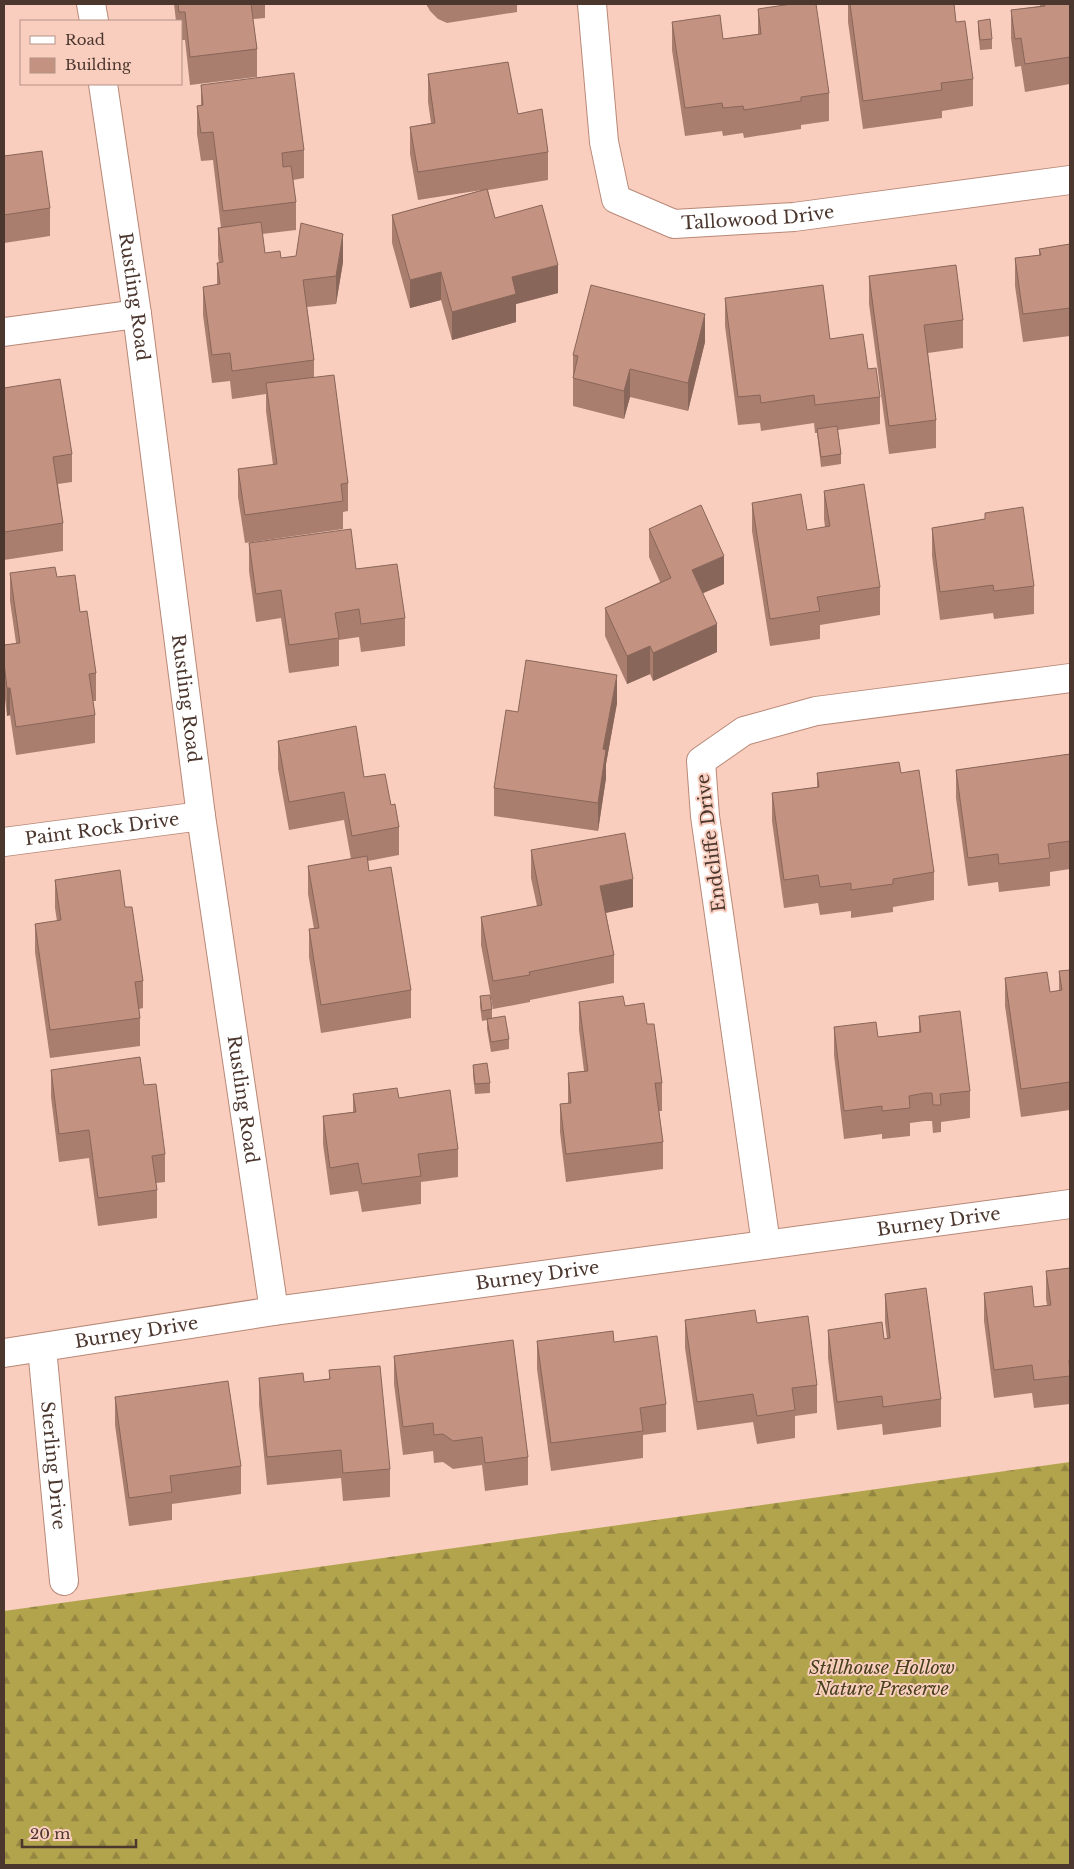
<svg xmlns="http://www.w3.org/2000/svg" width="1074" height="1869" viewBox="0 0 1074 1869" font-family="'Libre Baskerville',serif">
  <defs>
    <pattern id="forest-firs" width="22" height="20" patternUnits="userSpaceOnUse" patternTransform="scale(1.25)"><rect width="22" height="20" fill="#b2a44d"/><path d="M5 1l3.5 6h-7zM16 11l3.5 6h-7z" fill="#938640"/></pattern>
  </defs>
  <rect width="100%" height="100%" fill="#f9cebf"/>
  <!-- forest -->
  <path fill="url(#forest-firs)" d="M1070,1462V1865H4V1611Z"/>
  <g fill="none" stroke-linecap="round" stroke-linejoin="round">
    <defs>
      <g id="minor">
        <path d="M91,4L94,21"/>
        <path id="s1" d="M592,4L604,142L616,199L674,224L794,217L1070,180"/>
        <path id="s2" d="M103,84L137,314L201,816L274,1311"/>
        <path d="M4,332L137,314"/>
        <path id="s3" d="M4,842L201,816"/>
        <path d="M766,1244L705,816L701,761L744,731L816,711L1070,678"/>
        <path id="s4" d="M42,1348L64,1581"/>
        <path id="s5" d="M4,1353L274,1311L1070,1204"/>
      </g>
    </defs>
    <!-- minor casing -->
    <use href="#minor" stroke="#b98877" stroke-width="30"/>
    <!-- minor -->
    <use href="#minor" stroke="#fff" stroke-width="28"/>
  </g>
  <!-- wall -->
  <g fill="#a97e6f">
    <path d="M174,4H265V18L253,19L257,49V77L190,85L185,40H181V21H176Z"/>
    <path d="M426,4H517V12L447,23L438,19L430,11Z"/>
    <path d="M848,4H954L956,22L973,79V106L942,111V118L863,129L848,22Z"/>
    <path d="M1040,4H1070V84L1025,92L1021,66L1015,67L1011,38V10L1040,6Z"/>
    <path d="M758,9L829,93V121L801,125V129L744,138L743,133L723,136L722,131L685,136L672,50V22L723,39L758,34Z"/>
    <path d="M978,21L992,39V49L980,50L978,31Z"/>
    <path d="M428,74L518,114L548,152V180L488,190L495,218L558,293L516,304V322L452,340L441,300L410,308L392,243V215L482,190L418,200L410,154V127L431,123L428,102Z"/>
    <path d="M201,85L304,150V178L293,180L296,202V230L262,234L265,253L281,258L343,262L336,304L307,307L314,360V377L348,483V511L343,512V529L245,543L238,497V469L273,465L266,411V394L232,399L230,381L212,383L203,315V287L217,285V263H219L218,256V228H221L213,160L201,161L197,134V106H201Z"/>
    <path d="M4,156L50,208V236L4,243Z"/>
    <path d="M1070,244V336L1023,342L1015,286V258L1039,255V249Z"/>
    <path d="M869,276L963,320V348L928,353L936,420V448L889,454L869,304Z"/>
    <path d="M725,298L830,339L868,369L880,397V424L838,430L841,454V464L821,467L817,433H815L814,423L761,431L760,423L738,425L725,326Z"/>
    <path d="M705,342L688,411L630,397L624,419L573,406V355Z"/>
    <path d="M4,388L72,454V482L58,484L63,523V551L4,560Z"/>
    <path d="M824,491L880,587V615L820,625V639L770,646L752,531V503L807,530L825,527L824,519Z"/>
    <path d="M985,513L1034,586V614L994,619L993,613L940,620L932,556V528L985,519Z"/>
    <path d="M649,529L724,584L703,593L717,652L653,681L650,674L627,684L605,636V608L660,582L649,557Z"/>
    <path d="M249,543L356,569L405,618V646L361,652L359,637L339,640V666L289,673L281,618L256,622L249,571Z"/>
    <path d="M10,573L57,577L80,612L96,673V701H93L95,715V743L16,755L10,715L7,716L4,690V645L16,643L10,601Z"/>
    <path d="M617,703L606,764V778L598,831L494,816V788L518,712Z"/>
    <path d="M278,741L364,777L391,805L399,827V855L368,861L369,871L411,990V1018L321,1033L309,957V929H314L308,894V866L351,859L344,820L289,830L278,769Z"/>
    <path d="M1070,754V869L1050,872V886L999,892L998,882L968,886L956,798V770Z"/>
    <path d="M817,773H901L934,872V900L893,907V912L851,918V911L820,915L818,903L784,908L772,821V793L817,787Z"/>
    <path d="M531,850L633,907L606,913L614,955V983L530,1000V1002L493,1009L481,945V917L537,906L531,878Z"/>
    <path d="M55,880L125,907L143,981V1008L139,1009L140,1018V1046L50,1058L35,952V924L57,921L55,908Z"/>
    <path d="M1070,970V1110L1021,1117L1005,1006V978L1050,992L1059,991V971Z"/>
    <path d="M480,996L492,1009V1018L509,1039V1049L491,1052L487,1029V1020L482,1021L480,1006Z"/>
    <path d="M579,1002L625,1006L647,1024L662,1083V1111H659L663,1142V1169L566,1182L560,1132V1104L568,1103V1073L584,1071L579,1030Z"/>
    <path d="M919,1016L970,1091V1118L941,1122V1132L933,1133L932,1121H925L910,1123V1136L882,1139V1134L844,1139L834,1055V1027L878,1037L919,1032Z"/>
    <path d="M473,1065L490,1083V1093L475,1094L473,1075Z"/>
    <path d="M51,1070L144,1085L165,1154V1182L156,1183L157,1190V1218L98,1226L89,1158L59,1162L51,1097Z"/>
    <path d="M353,1094L399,1098L458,1149V1177L421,1182V1204L362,1212L358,1191L330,1195L323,1144V1116L353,1112Z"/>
    <path d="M1070,1268V1404L1034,1408L1032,1393L994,1398L984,1321V1293L1034,1307L1047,1305L1046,1299V1271Z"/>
    <path d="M885,1294L941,1399V1427L883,1435L882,1424L837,1430L828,1358V1330L884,1339H887L885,1322Z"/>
    <path d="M685,1320L757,1323L817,1385V1413L795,1416V1438L757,1444L753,1422L697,1430L685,1348Z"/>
    <path d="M537,1341L614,1342L666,1404V1432L643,1435V1458L551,1471L537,1369Z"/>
    <path d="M394,1356L528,1457V1485L485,1491L482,1465L453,1469L443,1462L434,1463L433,1451L403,1455L394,1384Z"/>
    <path d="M329,1370L390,1469V1497L343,1501L341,1478L267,1485L259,1405V1378L304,1382L329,1379Z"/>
    <path d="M115,1397L241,1466V1494L172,1504V1520L129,1526L115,1425Z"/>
  </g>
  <!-- shaded-wall -->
  <g fill="#89665a">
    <path d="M343,234V262L336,304V276Z"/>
    <path d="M558,265V293L516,304V322L452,340V312L512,277Z"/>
    <path d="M441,272V300L410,308V280Z"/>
    <path d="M705,314V342L688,411V383Z"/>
    <path d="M630,369V397L624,419V391Z"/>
    <path d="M724,556V584L692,598V570Z"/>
    <path d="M717,624V652L653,681V653Z"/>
    <path d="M650,646V674L627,684V656Z"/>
    <path d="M617,675V703L606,764V778L598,831V803L603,749Z"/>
    <path d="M7,688H10V715L7,716Z"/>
    <path d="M633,879V907L600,914V886Z"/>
  </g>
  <!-- building -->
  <g fill="#c49281" stroke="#89665a">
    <path d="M178,4H251L257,49L190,57L185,12H179Z"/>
    <path d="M791,4H816L829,93L801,97V101L744,110L743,106L723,108L722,103L685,108L672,22L720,15L723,39L761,34L758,9Z"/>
    <path d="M850,4H954L956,22L965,21L973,79L941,83L942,90L863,101Z"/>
    <path d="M1044,4H1070V57L1025,64L1021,38L1015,39L1011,10L1045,6Z"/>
    <path d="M990,19L992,39L980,40L978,21Z"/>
    <path d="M508,62L518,114L542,109L548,152L418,172L410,127L435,123L428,74Z"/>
    <path d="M294,73L304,150L282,153L283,167L291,166L296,202L223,211L213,132L201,133L197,106L203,105L201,85Z"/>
    <path d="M42,151L50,208L4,215V156Z"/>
    <path d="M487,189L495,218L542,205L558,265L512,277L516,294L452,312L441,272L410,280L392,215Z"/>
    <path d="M261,222L265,253L280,251L281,258L296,256L301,223L343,234L336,276L303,280L314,360L232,371L230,353L212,355L203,287L220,284L217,263L223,262L218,228Z"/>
    <path d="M1070,244V308L1023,314L1015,258L1041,255L1039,249Z"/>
    <path d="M956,265L963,320L924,325L936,420L889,426L869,276Z"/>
    <path d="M591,285L705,314L688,383L630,369L624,391L573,378L578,356L573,355Z"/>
    <path d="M823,285L830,339L863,334L868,369L876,368L880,397L815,405L814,395L761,403L760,395L738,397L725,298Z"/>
    <path d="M334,375L348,483L341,484L343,501L245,515L238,469L277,464L266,383Z"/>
    <path d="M60,379L72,454L53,457L63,523L4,532V388Z"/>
    <path d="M837,426L841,454L821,457L817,429Z"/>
    <path d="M864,484L880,587L817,597L820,611L770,619L752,503L801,494L807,530L830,526L824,491Z"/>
    <path d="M701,505L724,556L692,570L717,624L653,653L650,646L627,656L605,608L671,578L649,529Z"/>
    <path d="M1023,507L1034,586L994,591L993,585L940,592L932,528L985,519V513Z"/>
    <path d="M351,529L356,569L397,564L405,618L361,624L359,609L335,613L339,638L289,645L281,590L256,594L249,543Z"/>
    <path d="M55,567L57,577L75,575L80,612L87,611L96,673L89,674L95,715L16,727L10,688H7L4,663V645L20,643L10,573Z"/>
    <path d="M526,660L617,675L603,749L606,750L598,803L494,788L506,710L518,712Z"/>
    <path d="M356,726L364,777L385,774L391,805L395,804L399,827L352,836L344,792L289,802L278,741Z"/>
    <path d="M1070,754V841L1048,844L1050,858L999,864L998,854L968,858L956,770Z"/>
    <path d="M899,762L901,773L919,770L934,872L893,879V884L851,890V883L820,887L818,875L784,880L772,793L819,787L817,773Z"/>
    <path d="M625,833L633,879L600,886L614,955L529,972L530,975L493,981L481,917L542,905L531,850Z"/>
    <path d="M367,856L369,871L391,867L411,990L321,1005L309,929L319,928L308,866Z"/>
    <path d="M120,870L125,907H132L143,981L135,982L140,1018L50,1030L35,924L61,920L55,880Z"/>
    <path d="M1070,970V1082L1021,1089L1005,978L1047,972L1050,992L1062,990L1059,971Z"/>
    <path d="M490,995L492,1009L482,1011L480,996Z"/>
    <path d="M623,996L625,1006L644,1003L647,1024H654L662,1083H655L663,1142L566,1154L560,1104L571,1103L568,1073L588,1071L579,1002Z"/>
    <path d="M960,1011L970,1091L940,1094L941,1105H933L932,1093H925L909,1096L910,1108L882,1111V1106L844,1111L834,1027L876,1022L878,1037L921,1032L919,1016Z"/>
    <path d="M505,1016L509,1039L491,1042L487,1019Z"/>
    <path d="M140,1057L144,1085L156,1084L165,1154L152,1156L157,1190L98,1198L89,1130L59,1134L51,1070Z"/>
    <path d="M487,1063L490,1083L475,1084L473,1065Z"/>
    <path d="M397,1088L399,1098L450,1090L458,1149L418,1154L421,1176L362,1184L358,1163L330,1168L323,1116L356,1112L353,1094Z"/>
    <path d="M1070,1268V1360H1069L1070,1376L1034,1380L1032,1365L994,1370L984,1293L1032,1286L1034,1307L1051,1305L1046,1271Z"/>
    <path d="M926,1288L941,1399L883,1407L882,1396L837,1402L828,1330L882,1322L884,1339L890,1338L885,1294Z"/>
    <path d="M755,1310L757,1323L808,1316L817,1385L792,1388L795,1410L757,1416L753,1394L697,1402L685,1320Z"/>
    <path d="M613,1331L614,1342L657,1336L666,1404L640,1408L643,1431L551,1443L537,1341Z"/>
    <path d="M513,1340L528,1457L485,1463L482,1437L453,1441L443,1434L434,1435L433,1423L403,1427L394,1356Z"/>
    <path d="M380,1366L390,1469L343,1473L341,1450L267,1457L259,1378L303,1373L304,1382L330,1379L329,1370Z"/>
    <path d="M228,1381L241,1466L170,1476L172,1492L129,1498L115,1397Z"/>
  </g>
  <g text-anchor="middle" stroke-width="4" stroke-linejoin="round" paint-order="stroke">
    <!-- street labels -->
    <g font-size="18" fill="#4c372f" stroke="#f9cebf">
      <text dy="6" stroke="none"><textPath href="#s1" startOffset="344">Tallowood Drive</textPath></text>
      <text dy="6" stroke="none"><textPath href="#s2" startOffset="215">Rustling Road</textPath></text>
      <text dy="6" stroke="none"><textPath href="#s2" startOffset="620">Rustling Road</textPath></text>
      <text dy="6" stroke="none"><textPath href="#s3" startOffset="99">Paint Rock Drive</textPath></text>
      <text transform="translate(711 843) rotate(-97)" y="6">Endcliffe Drive</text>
      <text dy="6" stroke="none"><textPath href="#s2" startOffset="1025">Rustling Road</textPath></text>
      <text dy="6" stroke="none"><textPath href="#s5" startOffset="944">Burney Drive</textPath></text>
      <text dy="6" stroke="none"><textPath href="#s5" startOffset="539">Burney Drive</textPath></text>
      <text dy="6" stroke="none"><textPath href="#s5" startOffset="134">Burney Drive</textPath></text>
      <text dy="6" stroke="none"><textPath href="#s4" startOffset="118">Sterling Drive</textPath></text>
    </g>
    <!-- park labels -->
    <g font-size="18" font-style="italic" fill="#47401b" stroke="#f9cebf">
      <text x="882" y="1674">Stillhouse Hollow<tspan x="882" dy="21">Nature Preserve</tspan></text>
    </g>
  </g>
  <!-- border -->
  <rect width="1074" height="1869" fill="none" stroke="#4c372f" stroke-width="10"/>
  <!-- legend -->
  <rect x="20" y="20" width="162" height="65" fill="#f9cebf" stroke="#b49285"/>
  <rect x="30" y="36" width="25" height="8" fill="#ffffff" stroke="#b49285"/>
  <text x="65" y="45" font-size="15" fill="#4c372f">Road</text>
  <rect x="30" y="58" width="25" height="15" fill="#c49281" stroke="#b49285"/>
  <text x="65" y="70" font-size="15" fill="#4c372f">Building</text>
  <!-- scale -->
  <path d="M22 1839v8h114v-8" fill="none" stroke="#4c372f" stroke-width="2.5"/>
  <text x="30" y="1839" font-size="15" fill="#4c372f" stroke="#f9cebf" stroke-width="4" paint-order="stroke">20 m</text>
</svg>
